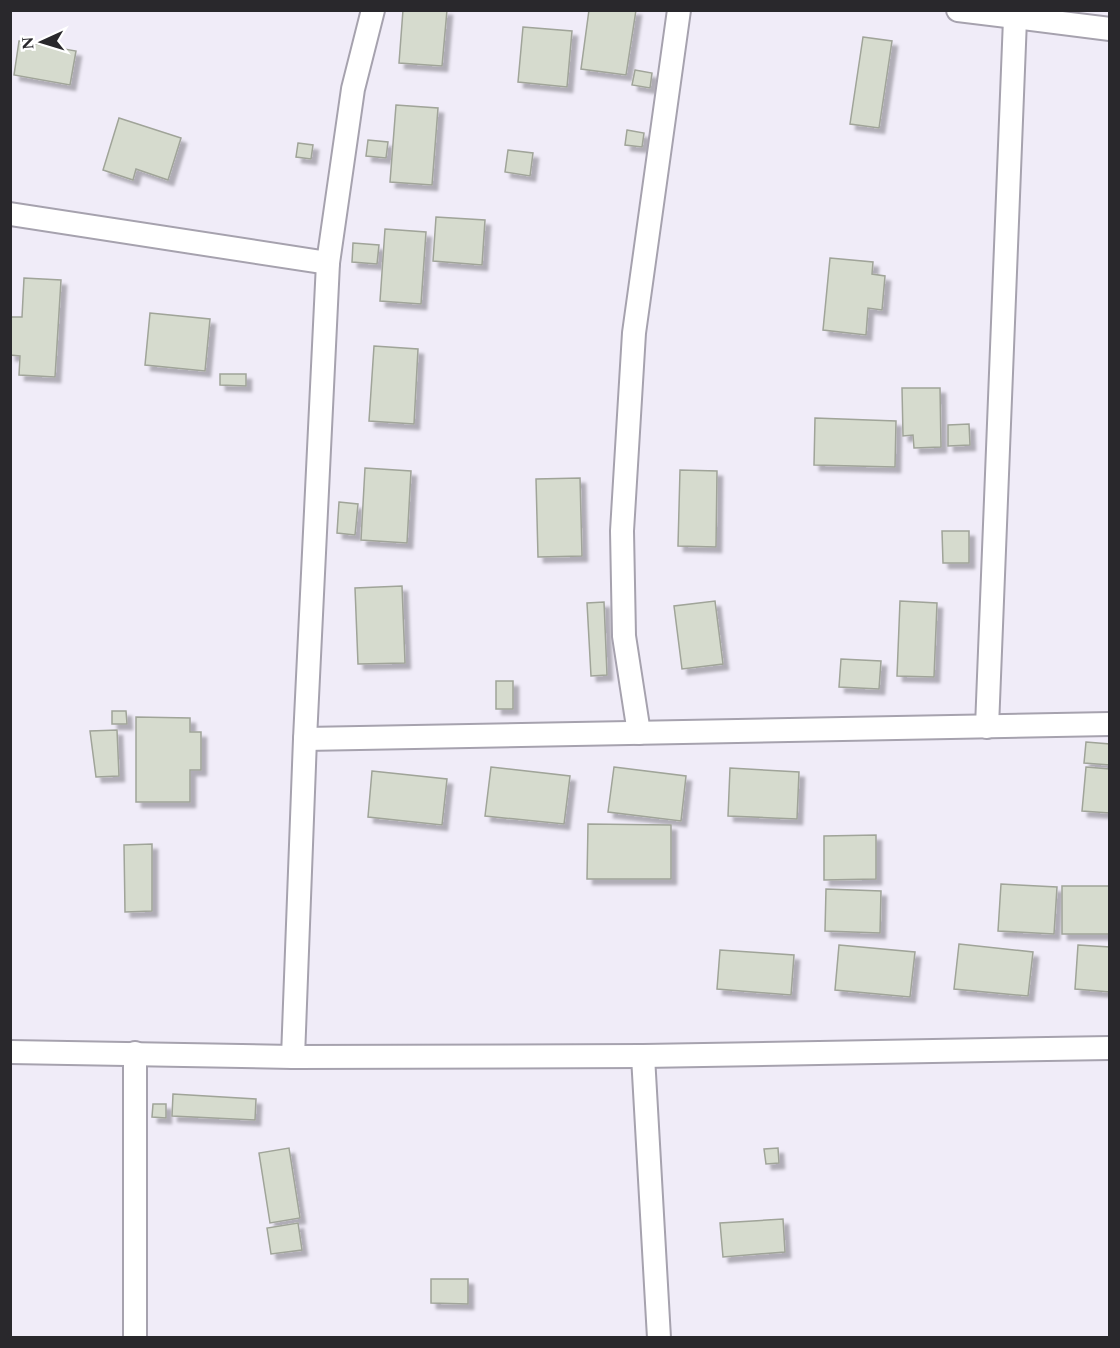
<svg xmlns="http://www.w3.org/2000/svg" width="1120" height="1348" viewBox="0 0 1120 1348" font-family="Spectral,serif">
  <defs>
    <filter id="shadow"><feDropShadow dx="5.5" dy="5.5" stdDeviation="1.5" flood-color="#0004"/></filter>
  </defs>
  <rect width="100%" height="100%" fill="#f0ecf8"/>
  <!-- building -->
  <g fill="#d6dbce" stroke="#a0a499" stroke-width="1.5" filter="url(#shadow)">
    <path d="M403,10H447L442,66L399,63Z"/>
    <path d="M589,10H636L626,75L581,69Z"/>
    <path d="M523,27L572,31L567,87L518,82Z"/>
    <path d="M863,37L892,41L879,128L850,124Z"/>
    <path d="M19,41L76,51L70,85L14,75Z"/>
    <path d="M635,70L652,73L650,88L632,85Z"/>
    <path d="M396,105L438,108L432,185L390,182Z"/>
    <path d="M119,118L181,138L168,180L136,169L133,180L103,170Z"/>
    <path d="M627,130L644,133L642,147L625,145Z"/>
    <path d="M368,140L388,142L386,158L366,156Z"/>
    <path d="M298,143L313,145L311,159L296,157Z"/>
    <path d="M508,150L533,153L530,176L505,172Z"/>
    <path d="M436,217L485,220L482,265L433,261Z"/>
    <path d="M385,229L426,232L421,304L380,301Z"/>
    <path d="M353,243L379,245L377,264L352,262Z"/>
    <path d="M830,258L873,262L872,274L885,276L882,310L868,308L866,335L823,330Z"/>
    <path d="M24,278L61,280L55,377L19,375L20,356L10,355L11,317H22Z"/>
    <path d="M150,313L210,319L205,371L145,365Z"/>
    <path d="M374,346L418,349L414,424L369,421Z"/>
    <path d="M220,374H246V386L220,385Z"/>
    <path d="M902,388H940L941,447L914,448L913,435L903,436Z"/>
    <path d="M815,418L896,421L895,467L814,465Z"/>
    <path d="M969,424L970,445L948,446V425Z"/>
    <path d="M365,468L411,471L407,543L361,540Z"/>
    <path d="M680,470L717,471L716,547L678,546Z"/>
    <path d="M580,478L582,556L538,557L536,479Z"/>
    <path d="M339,502L358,504L355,535L337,533Z"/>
    <path d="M942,531H969V563H943Z"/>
    <path d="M402,586L405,663L358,664L355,588Z"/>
    <path d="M715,601L723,664L682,669L674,606Z"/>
    <path d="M900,601L937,603L934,677L897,676Z"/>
    <path d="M604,602L607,675L591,676L587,603Z"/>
    <path d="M841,659L881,661L879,689L839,687Z"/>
    <rect x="496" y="681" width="17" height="28"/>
    <path d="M112,711H126L127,724H112Z"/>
    <path d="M136,717L190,718V732H201V770H190V802H136Z"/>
    <path d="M117,730L119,776L96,777L90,731Z"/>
    <path d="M1086,742L1110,744V765L1084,763Z"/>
    <path d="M491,767L570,776L564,824L485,816Z"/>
    <path d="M614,767L686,776L681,821L608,812Z"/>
    <path d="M1086,767L1110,769V813L1082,811Z"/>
    <path d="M730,768L799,772L797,819L728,816Z"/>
    <path d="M372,771L447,779L442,825L368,817Z"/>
    <path d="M588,824L671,825V879H587Z"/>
    <path d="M876,835V879L824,880V836Z"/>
    <path d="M152,844V911L125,912L124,845Z"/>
    <path d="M1001,884L1057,887L1054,934L998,931Z"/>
    <rect x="1062" y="886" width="48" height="48"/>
    <path d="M826,889L881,891L880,933L825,931Z"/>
    <path d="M959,944L1033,952L1028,996L954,989Z"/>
    <path d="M839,945L915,952L910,997L835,990Z"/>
    <path d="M1078,945L1110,947V992L1075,989Z"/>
    <path d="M720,950L794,955L791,995L717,989Z"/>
    <path d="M173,1094L256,1099L255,1120L172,1116Z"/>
    <path d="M153,1104H166V1118L152,1117Z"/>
    <path d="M289,1148L300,1218L270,1223L259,1153Z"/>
    <path d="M778,1148L779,1163L766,1164L764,1149Z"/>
    <path d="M783,1219L785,1252L723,1257L720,1223Z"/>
    <path d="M298,1223L302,1250L271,1254L267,1228Z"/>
    <path d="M431,1279H468V1304L431,1303Z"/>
  </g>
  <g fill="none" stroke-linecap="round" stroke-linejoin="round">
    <defs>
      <g id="street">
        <path d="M958,10L1110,29"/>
        <path d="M10,214L328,263"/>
        <path d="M987,727L1015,19"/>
        <path d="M639,733L624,636L622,531L634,333L679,10"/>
        <path d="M305,739L1110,724"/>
        <path d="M10,1052L293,1057L643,1056L1110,1048"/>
        <path d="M135,1053V1338"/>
        <path d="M643,1056L659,1338"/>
        <path d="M293,1057L305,739L328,263L353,89L373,10"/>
      </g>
    </defs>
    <!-- street casing -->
    <use href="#street" stroke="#a6a2ae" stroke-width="26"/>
    <!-- street -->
    <use href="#street" stroke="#fff" stroke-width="22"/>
  </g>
  <!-- border -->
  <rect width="1120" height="1348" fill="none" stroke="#29282c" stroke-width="24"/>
  <!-- north arrow -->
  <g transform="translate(42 42) rotate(266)" stroke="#ffffff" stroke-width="4.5" paint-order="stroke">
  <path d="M0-4.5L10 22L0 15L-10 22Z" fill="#29282c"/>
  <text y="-9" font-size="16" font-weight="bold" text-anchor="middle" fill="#29282c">N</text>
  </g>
</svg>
